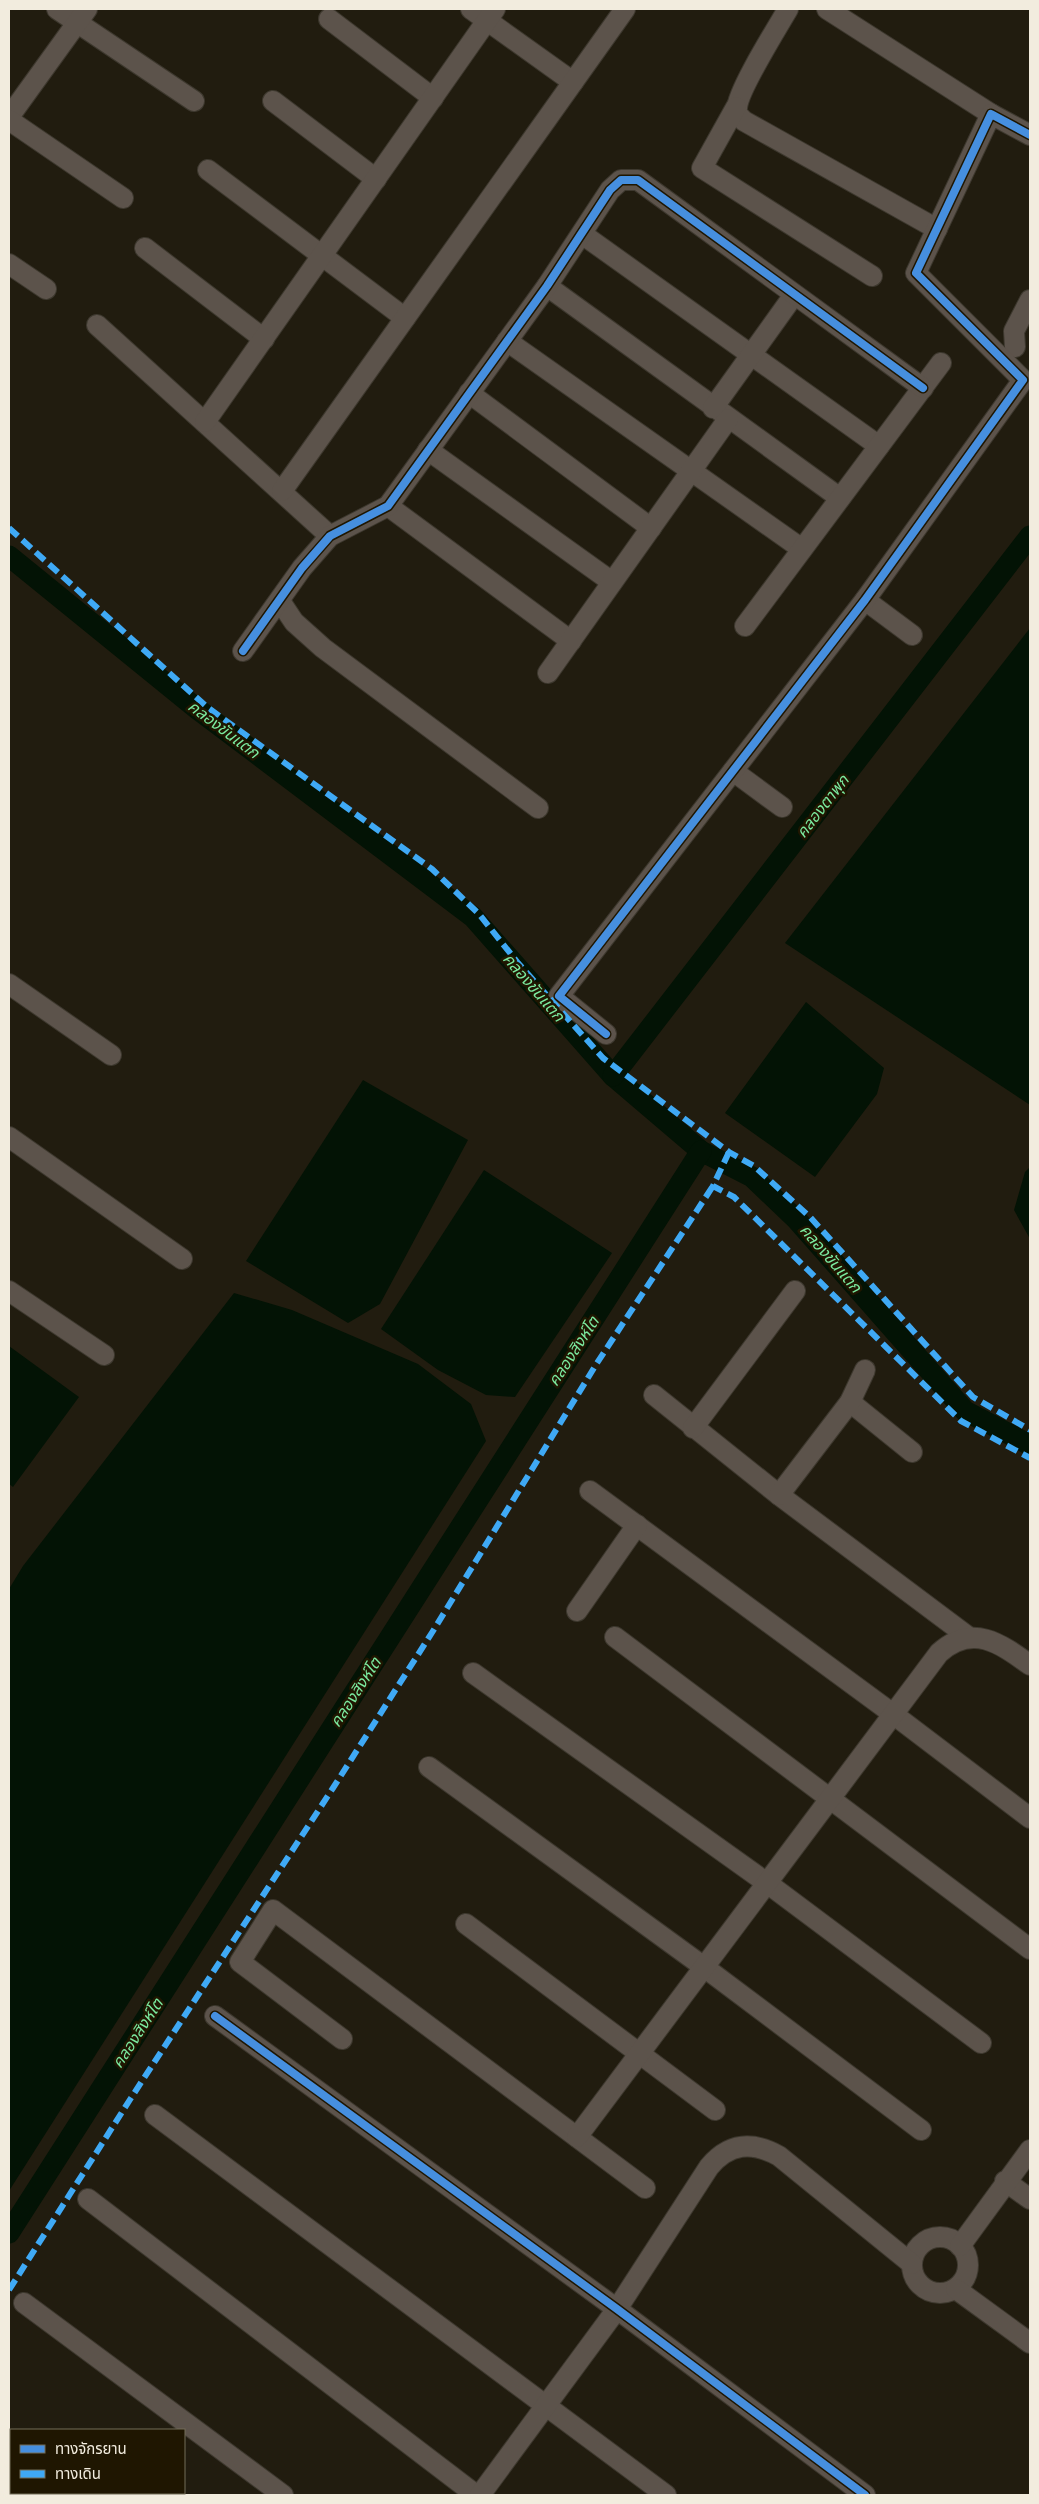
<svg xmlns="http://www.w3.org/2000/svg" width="1039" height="2504" viewBox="0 0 1039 2504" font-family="Figtree,'Noto Sans Thai',sans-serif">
  <rect width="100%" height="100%" fill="#211c0f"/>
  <!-- water -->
  <g fill="#031305">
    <path d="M1030,628V1105L785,943Z"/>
    <path d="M806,1002L884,1068L877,1094L815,1177L725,1113Z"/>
    <path d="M363,1080L468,1140L380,1304L348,1323L246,1261Z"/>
    <path d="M1030,1167V1239L1014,1210L1025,1172Z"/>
    <path d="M484,1170L612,1253L515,1397L486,1395L438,1370L381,1329Z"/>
    <path d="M234,1293L292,1310L418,1364L471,1404L486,1441L9,2191V1589L23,1566Z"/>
    <path d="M9,1346L79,1397L13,1487L9,1484Z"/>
  </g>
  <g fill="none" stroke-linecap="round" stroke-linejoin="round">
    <!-- canal -->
    <g stroke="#031305" stroke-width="21">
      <path d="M9,556L196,708L473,917L613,1076L701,1151L752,1177L797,1220L965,1411L1030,1445"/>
      <path d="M613,1076L1030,536"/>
      <path d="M9,2233L701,1151"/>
    </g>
    <defs>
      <g id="minor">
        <path d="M57,9L194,101"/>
        <path d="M471,9L573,82"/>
        <path d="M788,9C777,28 738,90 737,108C736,114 740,117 744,121L937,229"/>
        <path d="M827,9L991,114"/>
        <path d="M329,19L433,98"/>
        <path d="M273,101L376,179"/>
        <path d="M736,107L702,168L872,276"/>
        <path d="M9,117L87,9"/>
        <path d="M9,120L123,198"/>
        <path d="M208,170L405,318"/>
        <path d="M582,234L879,446"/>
        <path d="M145,248L264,339"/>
        <path d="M9,264L46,289"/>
        <path d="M547,286L840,498"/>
        <path d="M97,325L330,536"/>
        <path d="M507,341L802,549"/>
        <path d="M1015,347L1014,331L1030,300"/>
        <path d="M469,393L651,528"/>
        <path d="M713,408L794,295"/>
        <path d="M205,422L495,9"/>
        <path d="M428,450L612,582"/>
        <path d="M282,491L625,9"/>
        <path d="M388,506L571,641"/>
        <path d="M865,600L912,635"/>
        <path d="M280,601L294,622L323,648L538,808"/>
        <path d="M745,626L941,363"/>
        <path d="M243,651L302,568L330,536L388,506L547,286L610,190L621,180H638L923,388"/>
        <path d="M548,673L728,419"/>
        <path d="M733,771L782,807"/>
        <path d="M9,984L111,1055"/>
        <path d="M606,1034L559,996L865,600L1023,380L916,273L991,114L1030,135"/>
        <path d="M9,1137L182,1259"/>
        <path d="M9,1291L104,1355"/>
        <path d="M654,1395L779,1495L970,1638"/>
        <path d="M850,1402L912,1452"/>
        <path d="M693,1428L795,1291"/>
        <path d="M590,1491L893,1714L1030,1818"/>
        <path d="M779,1495L850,1402L865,1370"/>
        <path d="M577,1611L637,1525"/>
        <path d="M615,1637L1030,1949"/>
        <path d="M473,1673L767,1883L981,2043"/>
        <path d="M429,1767L704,1967L921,2130"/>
        <path d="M466,1924L715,2110"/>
        <path d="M215,2016L617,2309L865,2495"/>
        <path d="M342,2039L240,1962L273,1910L645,2188"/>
        <path d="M155,2115L666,2495"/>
        <path d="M577,2137L939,1653C972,1623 1000,1643 1030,1665"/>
        <path d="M1005,2181L1030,2199"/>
        <path d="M88,2199L476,2495"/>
        <circle cx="940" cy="2265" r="28"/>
        <path d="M960,2246L1030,2150"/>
        <path d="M956,2289L1030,2343"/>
        <path d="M24,2303L283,2495"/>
        <path d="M9,2448L11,2450"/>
        <path d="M78,2493L82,2495"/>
        <path d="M480,2495L617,2309L709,2167C729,2143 752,2141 779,2156L912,2264"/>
      </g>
    </defs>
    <!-- minor casing -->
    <use href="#minor" stroke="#3d382e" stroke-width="22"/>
    <!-- minor -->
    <use href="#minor" stroke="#5c534b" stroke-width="20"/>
    <!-- quiet -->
    <g stroke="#3fa9f5" stroke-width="6" stroke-dasharray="12 6" stroke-linecap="butt">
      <path d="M9,528L207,707L432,869L479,914L518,963L603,1058L729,1152L754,1166L810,1217L973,1397L1030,1430"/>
      <path d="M729,1152L713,1186L734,1197L961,1421L1030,1458"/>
      <path d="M9,2290L131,2098L333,1788L433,1631L597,1363L713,1186"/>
    </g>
    <defs>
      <g id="cycleway">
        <path d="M243,651L302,568L330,536L388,506L547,286L610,190L621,180H638L923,388"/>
        <path d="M606,1034L559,996L865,600L1023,380L916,273L991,114L1030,135"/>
        <path d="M215,2016L617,2309L865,2495"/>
      </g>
    </defs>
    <!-- cycleway casing -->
    <use href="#cycleway" stroke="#1f1601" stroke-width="11"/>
    <!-- cycleway -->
    <use href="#cycleway" stroke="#468fdf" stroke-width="8"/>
  </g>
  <g text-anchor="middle" stroke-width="5" stroke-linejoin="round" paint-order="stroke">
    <!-- water labels -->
    <g font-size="16" font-style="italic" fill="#7bea9f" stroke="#1f1601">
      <text transform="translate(224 729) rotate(37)" y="6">คลองขันแตก</text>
      <text transform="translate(822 806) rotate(-52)" y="6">คลองตาพุก</text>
      <text transform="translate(534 987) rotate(49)" y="6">คลองขันแตก</text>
      <text transform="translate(831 1258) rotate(49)" y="6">คลองขันแตก</text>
      <text transform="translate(573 1351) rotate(-57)" y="6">คลองสิงห์โต</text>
      <text transform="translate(355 1692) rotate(-57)" y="6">คลองสิงห์โต</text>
      <text transform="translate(137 2033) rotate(-57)" y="6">คลองสิงห์โต</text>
    </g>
  </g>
  <!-- border -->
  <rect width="1039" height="2504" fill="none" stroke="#f2ecde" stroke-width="20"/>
  <!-- legend -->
  <rect x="10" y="2429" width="175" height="65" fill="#1f1601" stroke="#736c59"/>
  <rect x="20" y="2445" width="25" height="8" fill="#468fdf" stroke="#736c59"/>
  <text x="55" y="2454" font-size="15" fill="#f2ecde">ทางจักรยาน</text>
  <rect x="20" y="2470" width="25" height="8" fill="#3fa9f5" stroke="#736c59"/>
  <text x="55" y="2479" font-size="15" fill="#f2ecde">ทางเดิน</text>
</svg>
